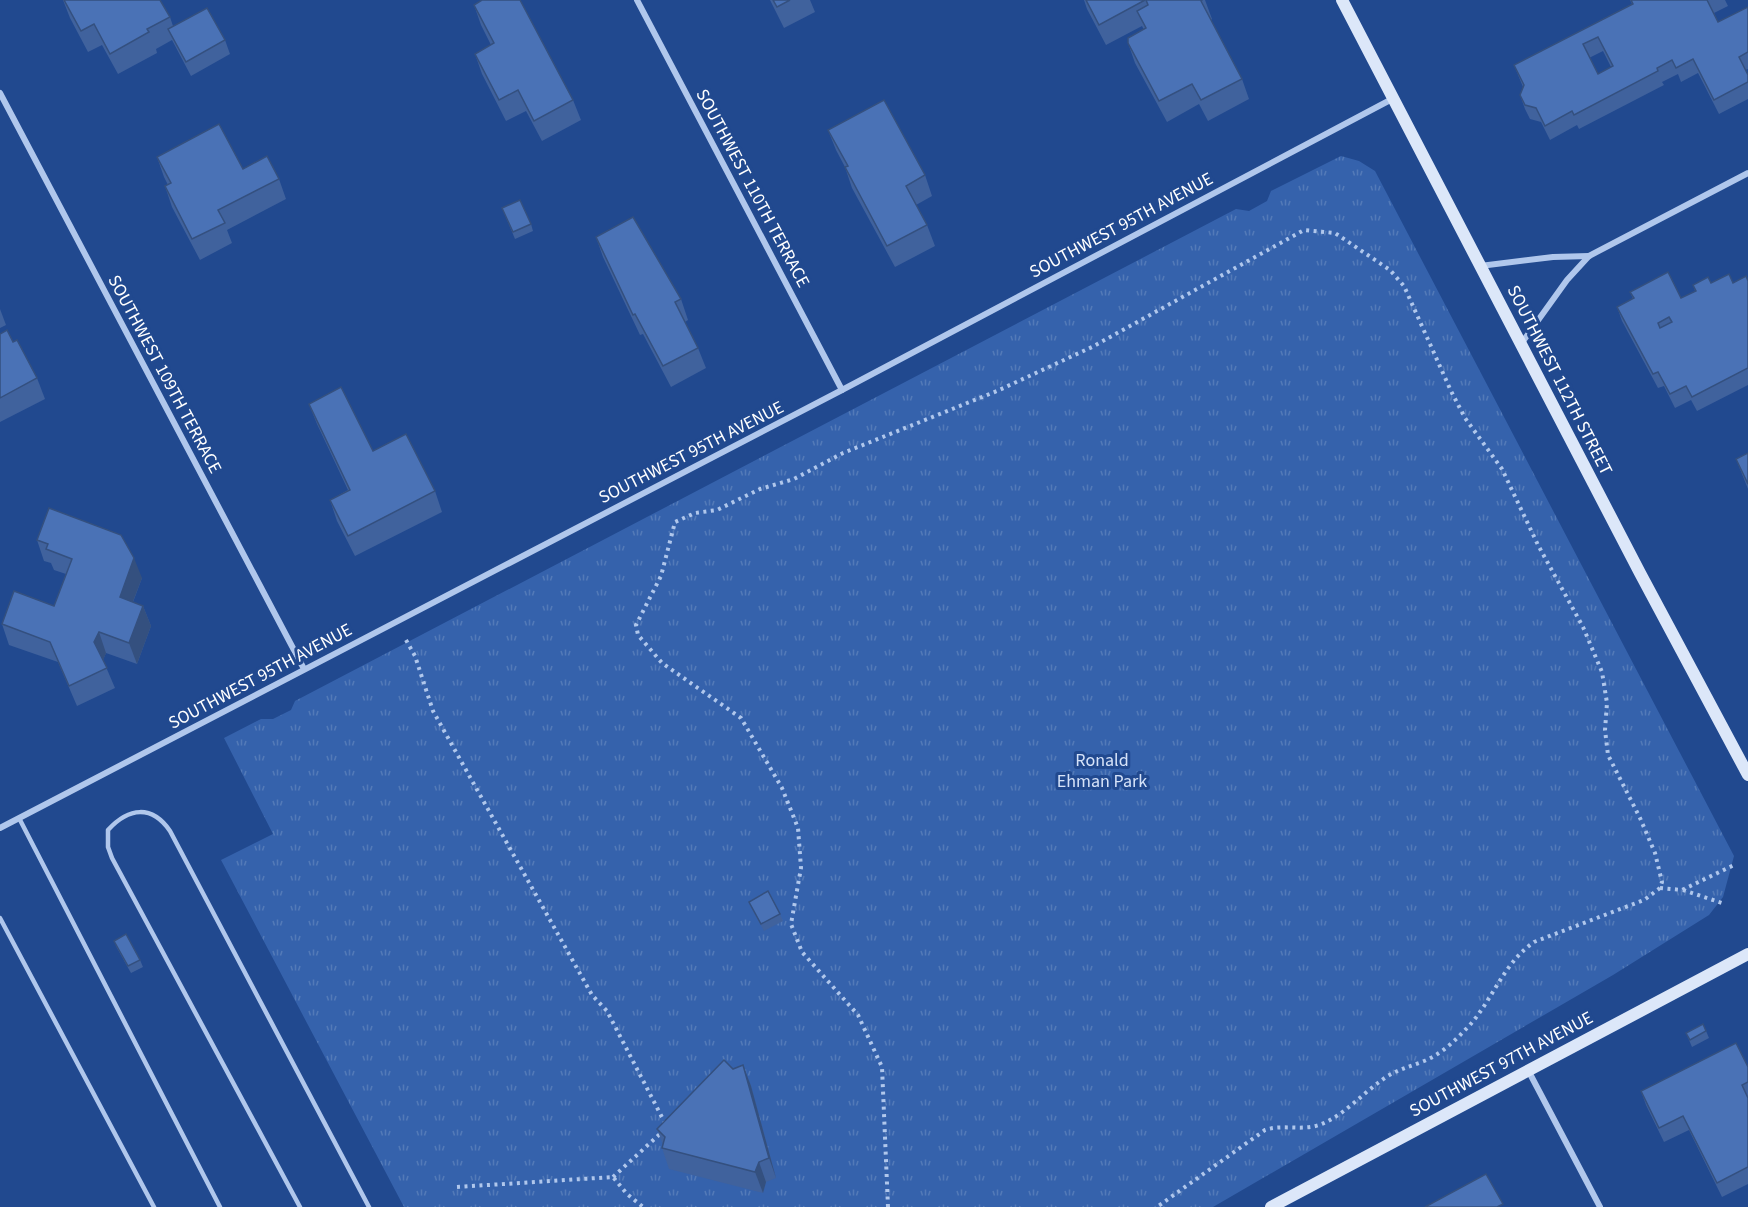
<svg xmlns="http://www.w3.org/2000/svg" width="1748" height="1207" viewBox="0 0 1748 1207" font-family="'Source Sans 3',sans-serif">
  <defs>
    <pattern id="park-tufts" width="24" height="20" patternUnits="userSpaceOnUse" patternTransform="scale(1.5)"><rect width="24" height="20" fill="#3562ac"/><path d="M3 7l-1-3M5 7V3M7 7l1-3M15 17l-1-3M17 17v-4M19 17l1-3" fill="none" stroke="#537ab8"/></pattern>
  </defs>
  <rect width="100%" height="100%" fill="#21498f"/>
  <!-- park -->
  <path fill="url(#park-tufts)" d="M1341,156L1359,161L1375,171L1734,856L1723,897L1709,915L1613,975L1213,1207H404L221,860L273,834L224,738L261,719H273L291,710L295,701L1236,209L1249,211L1267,201L1271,191Z"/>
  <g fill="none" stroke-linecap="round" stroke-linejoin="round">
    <!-- path -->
    <g stroke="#b0c7ec" stroke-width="4" stroke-dasharray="3 4.5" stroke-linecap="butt">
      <path d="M406,640L415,656L433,711L592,995L607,1011L666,1125"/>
      <path d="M1660,888L1682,890L1734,865"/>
      <path d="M1683,890L1725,904"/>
      <path d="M613,1177L661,1133"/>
      <path d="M457,1187L613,1177L627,1194L643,1207"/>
      <path d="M888,1207L882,1067L858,1015L802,952L791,924L801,868L798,828L782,788L741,718L662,663L638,635L636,625L661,576L675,522L695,513L717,510L760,489L794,479L843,453L997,391L1092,347L1304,230L1335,233L1390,270L1404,286L1451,391L1465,418L1502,469L1538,545L1583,627L1602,672L1607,703L1605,730L1608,755L1640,818L1655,853L1662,882L1660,888L1644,900L1534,942C1501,965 1492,1004 1464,1031C1453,1043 1439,1055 1424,1061C1409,1067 1395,1070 1382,1080C1362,1094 1342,1117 1319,1125C1301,1131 1282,1124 1265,1130L1157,1207"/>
    </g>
    <!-- lane -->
    <g stroke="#b0c7ec" stroke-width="4.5">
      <path d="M19,818L220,1207"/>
      <path d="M0,918L154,1207"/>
      <path d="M300,1207L112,858L108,847V830C129,807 152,805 170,831L369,1207"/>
    </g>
    <!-- street -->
    <g stroke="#b0c7ec" stroke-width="6">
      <path d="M637,0L842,390"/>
      <path d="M0,93L304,669"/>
      <path d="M1480,266L1553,257L1589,256"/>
      <path d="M1521,344L1567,280L1589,256L1748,173"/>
      <path d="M0,828L842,390L1394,98"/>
      <path d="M1528,1070L1600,1207"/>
    </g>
    <!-- secondary -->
    <g stroke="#dce7f9" stroke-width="12">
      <path d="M1342,0L1640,573L1748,775"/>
      <path d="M1271,1207L1748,954"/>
    </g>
  </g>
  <!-- wall -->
  <g fill="#40629d" fill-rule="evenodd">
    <path d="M63,0L170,17L173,26L225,40L230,54L191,76L172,40L156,49L157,53L118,74L102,45L88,52L70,18Z"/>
    <path d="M770,0H810L815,12L784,28Z"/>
    <path d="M1084,0H1205L1212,19L1211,20L1242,79L1249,99L1208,121L1199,104L1167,122L1135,63L1128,43L1144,30L1142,26L1106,45L1087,9Z"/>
    <path d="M1630,0H1725L1728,6L1714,13L1718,22L1748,7V69L1745,70L1748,75V99L1719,114L1698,73L1681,82L1678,74L1662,82L1664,85L1579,129L1577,125L1550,140L1541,122L1530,119L1525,109L1520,95L1523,87L1514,65L1632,4ZM1603,51L1611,67L1598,74L1589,58Z"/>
    <path d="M474,5L573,100L581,120L542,141L526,111L506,121L482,74L475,54L491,45L481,25Z"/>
    <path d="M828,130L925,175L932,196L916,205L927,225L935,246L895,267L852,188L845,167L836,150Z"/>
    <path d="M157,157L243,169L279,179L286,199L227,230L232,243L200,260L172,207L165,186L168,185L164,177Z"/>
    <path d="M502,208L531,224L533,231L515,239Z"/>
    <path d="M596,237L681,299L688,320L685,322L698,348L706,368L671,387L643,334L640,335L603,257Z"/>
    <path d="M1748,281V385L1697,411L1691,400L1675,408L1664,386L1658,388L1622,321L1617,307L1633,299L1630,292L1681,298L1695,291L1693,285L1711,283H1733Z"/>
    <path d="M0,309L6,325L0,328Z"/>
    <path d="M0,334L13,342L37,378L45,399L0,422Z"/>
    <path d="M309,404L373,451L435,491L442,512L355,556L337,521L330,500L348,490L317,424Z"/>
    <path d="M1748,453V489L1736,459Z"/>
    <path d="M37,540L142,578L133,602L143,606L151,626L137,664L106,653L103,660L115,688L77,706L58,662L9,645L2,624L54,606L66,574L54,570L51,563L44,561Z"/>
    <path d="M749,902L780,914L783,921L764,931L752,909Z"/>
    <path d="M114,941L140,960L143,967L131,973L117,948Z"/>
    <path d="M1706,1031L1709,1038L1692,1047L1686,1033Z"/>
    <path d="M743,1065L751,1086L776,1178L766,1182L763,1193L669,1169L662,1148L663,1145L657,1129L733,1069Z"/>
    <path d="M1748,1067V1184L1722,1197L1689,1130L1664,1142L1646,1105L1641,1091Z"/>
  </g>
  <!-- shaded-wall -->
  <g fill="#34507f">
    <path d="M134,558L142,578L127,617L120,597Z"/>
    <path d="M143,606L151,626L137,664L129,643Z"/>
    <path d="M99,632L106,653L102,663L94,642Z"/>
    <path d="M743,1065L751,1086L776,1178L769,1158Z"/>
    <path d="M759,1162L766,1182L763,1193L755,1172Z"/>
  </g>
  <!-- building -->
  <g fill="#4a72b6" stroke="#34507f" stroke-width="1.5" fill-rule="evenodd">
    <path d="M64,0H160L170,17L147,29L149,32L110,54L94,24L81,31Z"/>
    <path d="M482,0H520L573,100L534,121L518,90L499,100L475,54L494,43L474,5Z"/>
    <path d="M773,0H790L777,7Z"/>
    <path d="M1086,0H1145L1099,25Z"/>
    <path d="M1146,0H1202L1201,1L1242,79L1201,100L1192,84L1159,101L1128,43V38L1146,28L1137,11L1148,5Z"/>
    <path d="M1631,0H1707L1718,22L1748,7V52L1739,57L1748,75V82L1714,100L1693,59L1676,68L1672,60L1657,68L1658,71L1574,115L1572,111L1545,126L1536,108L1525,105L1520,95L1524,85L1514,65L1633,4ZM1598,37L1613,66L1598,74L1583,44Z"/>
    <path d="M207,8L225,40L186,62L168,29Z"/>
    <path d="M884,100L925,175L906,186L927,225L887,246L845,167L848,166L828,130Z"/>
    <path d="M219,124L243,169L267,156L279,179L218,210L225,223L192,239L165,186L171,183L157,157Z"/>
    <path d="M520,200L531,224L513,232L502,208Z"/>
    <path d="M633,217L681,299L675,302L698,348L663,366L635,314L633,315L596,237Z"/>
    <path d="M1668,272L1681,298L1696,291L1693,285L1708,277L1711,283L1729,274L1733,283L1746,276L1748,281V368L1692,397L1686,386L1670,394L1658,372L1653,374L1617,307L1634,298L1630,292ZM1669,317L1672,322L1660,328L1658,323Z"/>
    <path d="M7,330L13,342L17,340L37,378L0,398V334Z"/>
    <path d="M341,387L373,451L406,434L435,491L348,536L330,500L350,490L309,404Z"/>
    <path d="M1748,453V484L1736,459Z"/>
    <path d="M49,508L121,535L134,558L120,597L143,606L129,643L99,632L94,642L107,668L69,686L50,642L2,624L14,591L54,606L72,559L46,549L48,544L37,540Z"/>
    <path d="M768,891L780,914L761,924L749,902Z"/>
    <path d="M126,934L140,960L128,966L114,941Z"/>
    <path d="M1703,1024L1706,1031L1690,1040L1686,1033Z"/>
    <path d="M1736,1043L1748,1067V1082L1742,1085L1748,1098V1167L1717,1183L1683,1116L1659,1128L1641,1091Z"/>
    <path d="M724,1060L733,1069L743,1065L769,1158L759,1162L755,1172L662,1148L665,1137L657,1129Z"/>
    <path d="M1486,1174L1503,1204L1497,1207H1425Z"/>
  </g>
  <g text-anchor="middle" stroke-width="6" stroke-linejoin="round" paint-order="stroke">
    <!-- street labels -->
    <g font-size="18" fill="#fff" stroke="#21498f">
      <text transform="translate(753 188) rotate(62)" y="6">SOUTHWEST 110TH TERRACE</text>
      <text transform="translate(1121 225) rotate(-28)" y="6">SOUTHWEST 95TH AVENUE</text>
      <text transform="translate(165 374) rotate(62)" y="6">SOUTHWEST 109TH TERRACE</text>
      <text transform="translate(1560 380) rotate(63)" y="6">SOUTHWEST 112TH STREET</text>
      <text transform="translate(691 452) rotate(-27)" y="6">SOUTHWEST 95TH AVENUE</text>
      <text transform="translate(260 676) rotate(-28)" y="6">SOUTHWEST 95TH AVENUE</text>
      <text transform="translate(1501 1064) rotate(-28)" y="6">SOUTHWEST 97TH AVENUE</text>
    </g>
    <!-- park labels -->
    <g font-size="18" fill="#d6e3f9" stroke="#21498f">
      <text x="1102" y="766">Ronald<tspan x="1102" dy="21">Ehman Park</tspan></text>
    </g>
  </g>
</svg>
